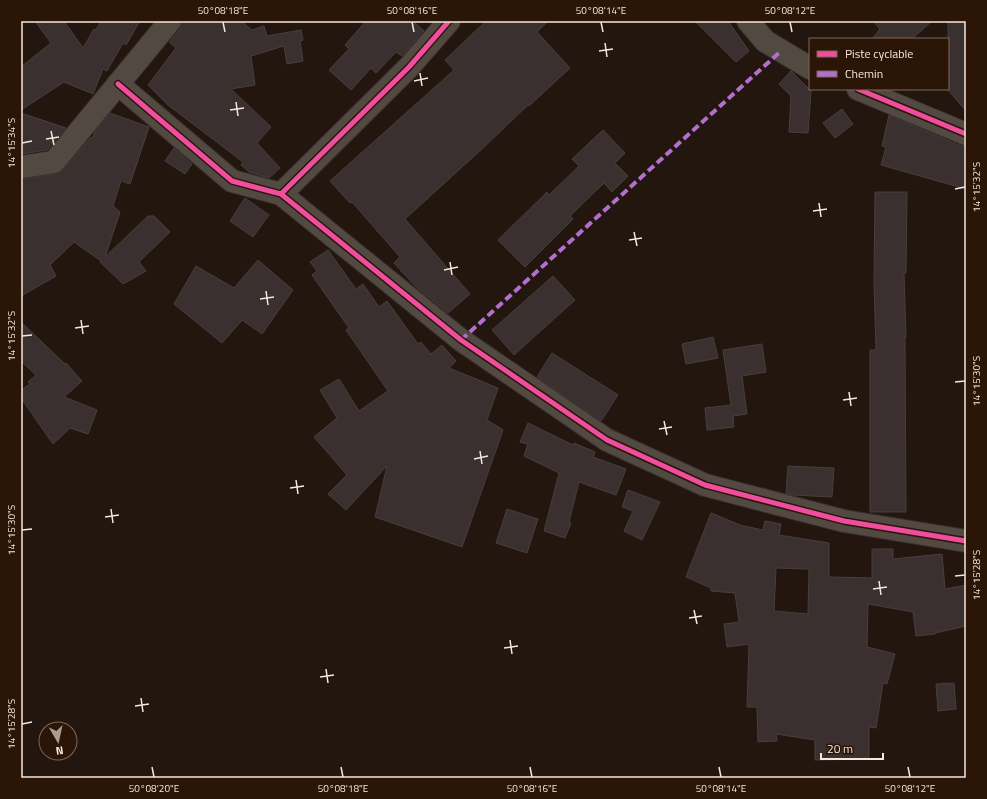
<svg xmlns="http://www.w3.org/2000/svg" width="987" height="799" viewBox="0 0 987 799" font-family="'Titillium Web',sans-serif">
  <rect width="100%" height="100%" fill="#22160e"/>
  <!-- building -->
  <g fill="#39302f" stroke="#483f3e" fill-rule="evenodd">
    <path d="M35,21H64L83,48L94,29L96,30L101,21H140L126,45L123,43L107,71L103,69L93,94L64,82L21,110V67L51,43Z"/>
    <path d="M182,21H241L252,30L264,26L267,36L301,30L303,40L300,41L303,61L287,64L284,46L251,56L255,85L231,89L271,127L257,143L280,168L269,178L249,172L241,165L243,162L168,105L148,85L176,48L169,42L180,29Z"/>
    <path d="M366,21H413L424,31L402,56L396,52L376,73L371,68L351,90L329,70L349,49L345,45Z"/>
    <path d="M486,21H548L537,32L570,68L529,106L528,105L483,148L405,219L470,294L448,313L416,287L394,263L400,257L352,202L350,203L330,181L454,70L445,60Z"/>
    <path d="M695,21H728L749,51L736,62Z"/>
    <path d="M873,21H932L912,39H872L880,29Z"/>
    <path d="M948,21H966V111L948,90Z"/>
    <path d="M791,71L811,91L808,133L789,132L791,96L779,84Z"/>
    <path d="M842,109L853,124L835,138L823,123Z"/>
    <path d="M21,113L66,128L47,150L21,154Z"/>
    <path d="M110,113L149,127L130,184L121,181L113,206L120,212L105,257L148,216H154L170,232L139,262L146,271L123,284L100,262L101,261L74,242L50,265L56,276L21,296V179L56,174L63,170L91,137L93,138L95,131Z"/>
    <path d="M889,115L961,146H966V189L881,165L886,147L882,146Z"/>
    <path d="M603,130L625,153L615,163L628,176L612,192L604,183L570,216L573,219L525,267L498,240L547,192L549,195L579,166L572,159Z"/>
    <path d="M174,148L192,164L185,174L165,161Z"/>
    <path d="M875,192H907L906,273H904L906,337H905L906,512H870V350H876L874,280Z"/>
    <path d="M245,198L269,215L253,237L230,221Z"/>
    <path d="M328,250L356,289L363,284L379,307L387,301L418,344L421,342L431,354L442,345L456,361L449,368L498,388L487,420L503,430L462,547L375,517L387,466L346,510L328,494L347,475L314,437L337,418L320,390L339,379L359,411L388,391L346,330L349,328L312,275L317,271L310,262Z"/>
    <path d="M258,260L293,290L262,334L242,320L222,343L174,304L196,266L234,288Z"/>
    <path d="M553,276L575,300L514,355L492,330Z"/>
    <path d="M21,322L65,364L66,363L82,381L64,397L97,410L88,434L70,428L53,444L21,398V390L30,384L28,382L36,375L21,361Z"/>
    <path d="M713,337L718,358L686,364L682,344Z"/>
    <path d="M762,344L766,372L742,376L747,414L733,416L734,427L707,430L705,408L731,405L723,350Z"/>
    <path d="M552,353L618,395L601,421L537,377Z"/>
    <path d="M528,423L573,445L574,443L595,452L593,457L626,469L616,495L579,482L569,522L571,523L565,538L544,531L559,473L524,456L528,444L520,442Z"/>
    <path d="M788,466L834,468L832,497L793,495L786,493Z"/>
    <path d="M628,490L660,502L642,540L624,531L633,511L622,507Z"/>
    <path d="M507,509L538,519L527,553L496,543Z"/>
    <path d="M711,513L740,525L763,530L765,521L781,524L779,535L829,543V577L872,578V549H893V559L942,554L945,589L966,585V626L935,633V634L916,636L913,612L868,604L867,647L895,654L887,684L883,683L876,728L869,727V759L815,760V740L776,734L777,741L758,742L757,707H747L749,644L727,647L724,624L739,622L735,593L711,591V588L686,577ZM776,568L809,569L808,614L774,611Z"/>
    <path d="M954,683L956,709L938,711L936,684Z"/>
  </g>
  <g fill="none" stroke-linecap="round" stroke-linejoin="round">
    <defs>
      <g id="minor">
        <path d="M748,21L765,41L810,68"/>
        <path d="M118,84L232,181L281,194L461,340L607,440L705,485L844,521L966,541"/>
        <path d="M858,89L966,134"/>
        <path d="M21,167L54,162L170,21"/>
        <path d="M281,194L409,67L449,21"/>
      </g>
    </defs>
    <!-- minor casing -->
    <use href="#minor" stroke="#39302c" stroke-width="24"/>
    <!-- minor -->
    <use href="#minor" stroke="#524943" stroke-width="22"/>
    <!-- quiet -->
    <path stroke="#b36fd0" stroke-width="4" stroke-dasharray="8 4" stroke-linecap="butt" d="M461,340L781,51"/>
    <defs>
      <g id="cycleway">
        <path d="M118,84L232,181L281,194L461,340L607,440L705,485L844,521L966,541"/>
        <path d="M858,89L966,134"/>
        <path d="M281,194L409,67L449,21"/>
      </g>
    </defs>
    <!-- cycleway casing -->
    <use href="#cycleway" stroke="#2a1506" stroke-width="8"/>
    <!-- cycleway -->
    <use href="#cycleway" stroke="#ef4d9e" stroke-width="5"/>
  </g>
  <!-- ticks -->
  <path fill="none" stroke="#f6e7dd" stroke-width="1.5" d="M223,22L225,32M412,22L414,32M601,22L603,32M790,22L792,32M605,43L607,57M599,51L613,49M420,73L422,86M414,81L428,78M236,102L238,116M230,110L244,108M51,131L54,145M46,139L59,137M22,143L32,141M955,189L965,187M819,203L821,217M813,211L827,209M634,232L637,246M629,240L642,238M450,262L452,275M444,270L458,267M266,291L268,305M260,299L274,297M81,320L83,334M75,328L89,326M22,336L32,335M955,382L965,381M849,392L851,406M843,400L857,398M664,421L667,435M659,429L672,427M480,451L482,464M474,459L488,456M296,480L298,494M290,488L304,486M111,509L113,523M105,517L119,515M22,530L32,529M955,576L965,575M879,581L881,595M873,589L887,587M694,610L697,624M689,618L702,616M510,640L512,654M504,648L518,646M326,669L328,683M320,677L334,675M141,698L143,712M135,706L149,704M22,724L32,722M152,767L154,777M341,767L343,777M530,767L532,777M719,767L721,777M908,767L910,777"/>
  <!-- border -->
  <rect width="987" height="799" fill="none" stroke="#2a1506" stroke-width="44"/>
  <!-- legend -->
  <rect x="809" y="38" width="140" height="52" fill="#2a1506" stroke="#7c695c"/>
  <rect x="817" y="51" width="20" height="6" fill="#ef4d9e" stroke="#7c695c"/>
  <text x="845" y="58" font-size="12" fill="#f6e7dd">Piste cyclable</text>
  <rect x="817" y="71" width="20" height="6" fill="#b36fd0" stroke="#7c695c"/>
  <text x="845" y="78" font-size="12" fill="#f6e7dd">Chemin</text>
  <!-- north arrow -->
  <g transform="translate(58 741) rotate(171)"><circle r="19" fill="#2a1506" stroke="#7c695c"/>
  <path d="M0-3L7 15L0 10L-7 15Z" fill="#ac9e95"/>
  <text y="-6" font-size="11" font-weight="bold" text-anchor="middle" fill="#f6e7dd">N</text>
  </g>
  <!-- scale -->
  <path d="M821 753v6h62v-6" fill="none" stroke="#f6e7dd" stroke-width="2"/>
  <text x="827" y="753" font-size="12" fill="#f6e7dd" stroke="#2a1506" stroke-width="3" paint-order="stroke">20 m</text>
  <rect x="22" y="22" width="943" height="755" fill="none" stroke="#f6e7dd" stroke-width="1.5"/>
  <g font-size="10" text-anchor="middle" fill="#f6e7dd">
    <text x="223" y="14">50°08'18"E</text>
    <text x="412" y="14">50°08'16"E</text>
    <text x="601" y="14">50°08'14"E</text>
    <text x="790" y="14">50°08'12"E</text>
    <text transform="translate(11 143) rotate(-90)" y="4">14°15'34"S</text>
    <text transform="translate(976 187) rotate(-90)" y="4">14°15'32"S</text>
    <text transform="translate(11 336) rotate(-90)" y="4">14°15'32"S</text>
    <text transform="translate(976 381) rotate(-90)" y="4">14°15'30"S</text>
    <text transform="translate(11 530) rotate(-90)" y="4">14°15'30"S</text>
    <text transform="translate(976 575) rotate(-90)" y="4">14°15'28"S</text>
    <text transform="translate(11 724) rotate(-90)" y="4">14°15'28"S</text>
    <text x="154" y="792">50°08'20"E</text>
    <text x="343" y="792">50°08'18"E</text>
    <text x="532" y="792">50°08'16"E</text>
    <text x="721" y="792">50°08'14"E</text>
    <text x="910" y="792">50°08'12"E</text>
  </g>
</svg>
